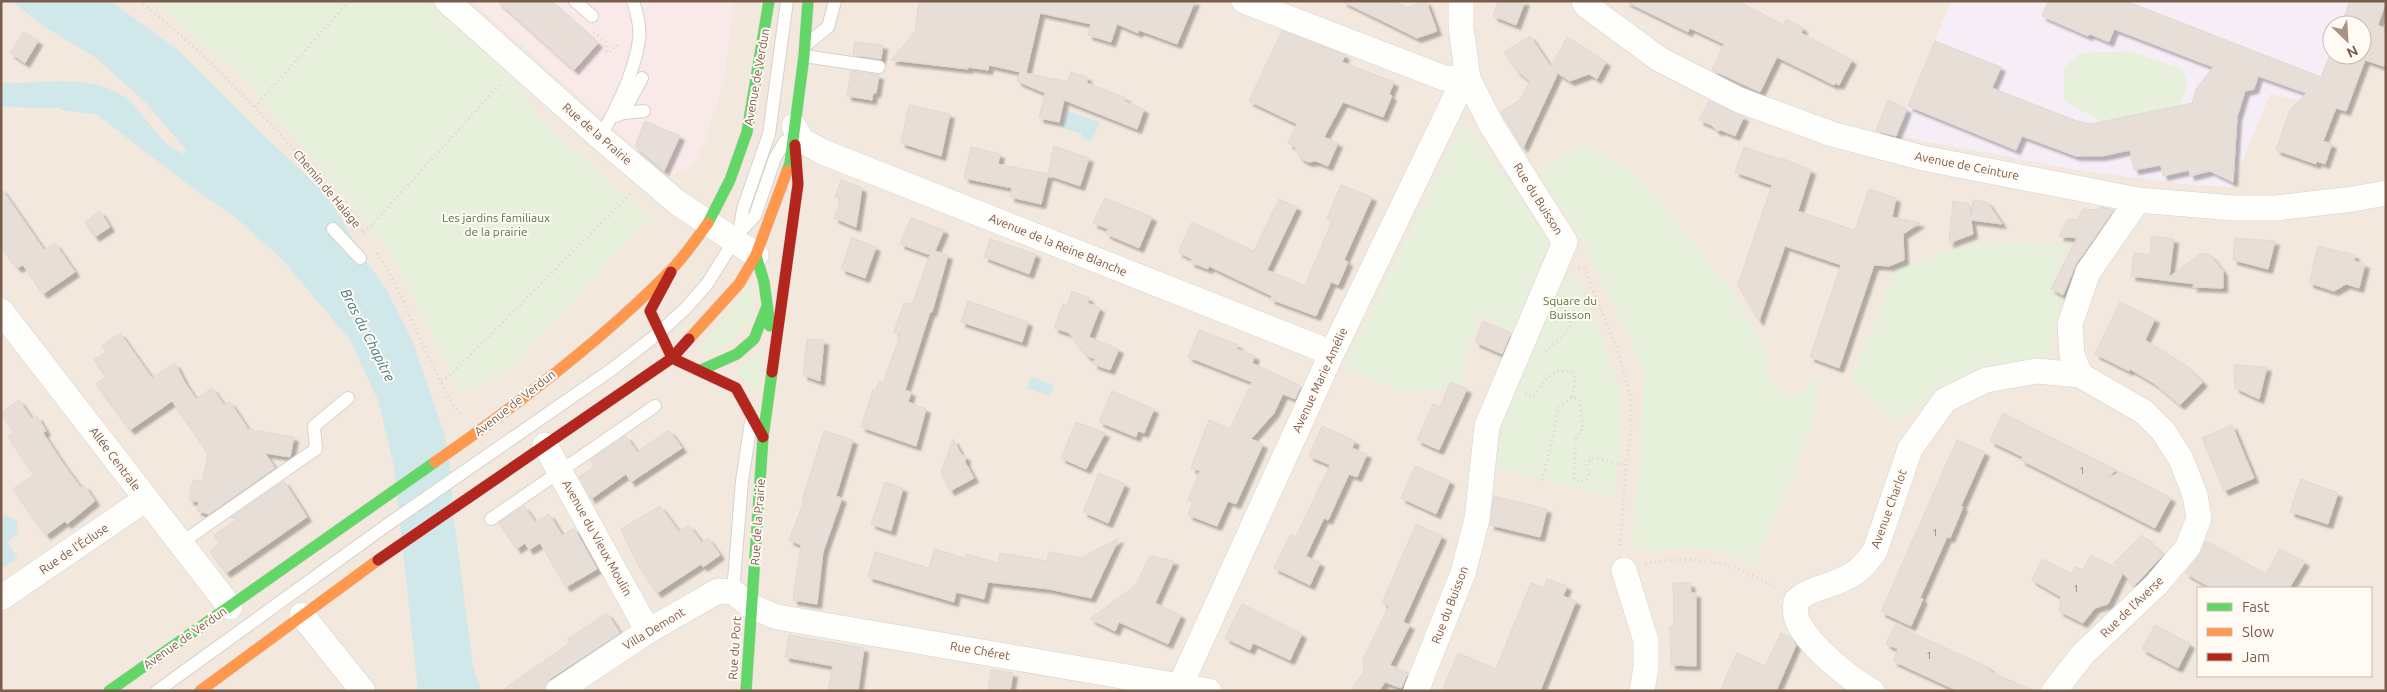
<svg xmlns="http://www.w3.org/2000/svg" width="2387" height="692" viewBox="0 0 2387 692" font-family="Ubuntu,sans-serif">
  <defs>
    <filter id="shadow"><feDropShadow dx="4.5" dy="4.5" stdDeviation="1" flood-color="#0004"/></filter>
  </defs>
  <rect width="100%" height="100%" fill="#f9f5f0"/>
  <!-- residential -->
  <path fill="#f2e8de" fill-rule="evenodd" d="M1,1H2386V691H1ZM2332,25H2362V55H2332ZM2198,588H2371V676H2198Z"/>
  <!-- education -->
  <path fill="#f6eef6" fill-rule="evenodd" d="M1951,1H2386V3L2346,111L2270,94L2232,187L2182,184L2077,170L1898,136L1908,106ZM2332,25H2362V55H2332Z"/>
  <!-- medical -->
  <path fill="#fae9e9" d="M472,1H734L724,82L703,146L688,170L668,176Z"/>
  <!-- green -->
  <g fill="#e7f0db">
    <path d="M150,1H428L509,73L547,126L650,218L509,370L460,391L395,261L366,222L236,70Z"/>
    <path d="M2130,51L2182,69L2188,84L2179,105L2108,125L2064,101V68L2080,53Z"/>
    <path d="M1461,126L1475,132L1548,240V248L1512,332L1481,315L1465,360L1462,386L1403,393L1344,366Z"/>
    <path d="M1584,144L1635,173L1734,293L1764,347L1769,377L1787,397L1804,390L1815,375L1819,395L1805,446L1754,565C1710,543 1689,548 1643,551L1637,549L1631,543L1641,448L1644,371L1580,237L1538,171Z"/>
    <path d="M1979,241L2089,246L2066,251L2056,278L2068,284L2047,355L1957,380L1897,422L1851,381L1895,268Z"/>
    <path d="M1565,274L1576,275C1587,309 1606,340 1615,375C1625,414 1618,459 1614,498L1496,468L1502,427Z"/>
    <path d="M748,287L754,290L753,317L733,344L707,354L696,352Z"/>
    <path d="M763,349L756,397L736,369Z"/>
  </g>
  <!-- water -->
  <g fill="#d0e8ea">
    <path d="M11,1H110L177,49L257,129L328,196L364,258L386,289L412,340L443,430L449,454L453,512L473,665L481,691H418L394,467L378,400L350,340L282,259L234,216L198,192L96,114L61,110V108L1,107V83C40,85 88,72 123,96C146,112 155,142 184,154L187,151L145,102L96,58L48,29Z"/>
    <path d="M1068,111L1099,122L1093,138L1090,141L1081,138L1082,134L1062,128Z"/>
    <path d="M1031,377L1054,385L1050,396L1027,388Z"/>
    <path d="M6,515L18,522L17,531L19,533L7,542L18,558L1,569V518Z"/>
  </g>
  <!-- building -->
  <g fill="#e6ded7" stroke="#e2d8d2" filter="url(#shadow)">
    <path d="M497,1H551L598,43L574,70Z"/>
    <path d="M919,1H1195L1177,44L1139,30L1138,33L1117,24L1111,42L1088,35L1091,24L1040,13L1026,73L1068,82L1071,72L1087,77V83L1126,98L1124,101L1144,109L1137,129L1064,100L1059,122L1039,118L1045,93L1017,81L1020,72L989,65L988,70L968,67V69L891,60L915,32Z"/>
    <path d="M1342,1H1394L1407,8L1426,1L1437,31L1417,38Z"/>
    <path d="M1498,1H1525L1516,25L1493,16Z"/>
    <path d="M1625,1H1737L1784,25L1786,19L1803,28L1801,33L1852,60L1839,85L1835,83L1834,85L1777,57L1760,92L1712,70L1724,44L1690,28L1688,32Z"/>
    <path d="M2048,1H2126L2321,77L2332,49V55H2362V25H2341L2350,1H2386L2378,25L2386,29V67L2365,60L2346,111L2336,108L2323,141L2332,144L2325,164L2317,161L2316,164L2276,150L2290,110L2306,93L2258,76L2254,89L2245,91L2237,117L2233,182L2210,171L2190,176L2189,170L2163,176L2161,165L2134,170L2130,150L2102,156H2076L2022,136L2016,150L1908,106L1935,41L2001,67L1992,88L2077,121L2091,124L2192,103L2196,89L2213,67L2114,29L2109,42L2090,34L2088,36L2042,16Z"/>
    <path d="M1282,31L1345,55L1342,62L1394,82L1389,94L1392,96L1383,117L1343,102L1324,137L1338,143L1328,166L1316,161L1308,162L1300,158L1295,147L1288,143L1297,124L1249,101Z"/>
    <path d="M24,32L38,41L25,63L10,53Z"/>
    <path d="M1530,36L1551,67L1567,37L1606,62L1597,79L1589,74L1570,81L1554,71L1557,75L1523,148L1501,112L1521,99L1530,81L1517,71L1504,52Z"/>
    <path d="M855,42L883,45L881,59L853,55Z"/>
    <path d="M851,71L879,75L876,93H873L872,100L847,96Z"/>
    <path d="M1888,100L1907,109L1896,136L1876,131Z"/>
    <path d="M1709,101L1744,117L1735,136L1721,130L1717,131L1711,125L1699,120Z"/>
    <path d="M909,105L950,114L941,156L901,143Z"/>
    <path d="M645,121L680,136L664,171L635,146Z"/>
    <path d="M1054,146L1089,158L1080,186L1048,175L1041,204L1010,197L1012,188L964,178L971,147L1000,154L998,164L1048,174Z"/>
    <path d="M1744,147L1780,159L1781,158L1811,170L1798,211L1853,230L1856,228L1869,189L1896,198L1892,217L1920,223L1903,234L1904,260L1889,266L1874,265L1839,368L1810,357L1841,265L1785,246L1759,321L1738,285L1772,185L1735,172Z"/>
    <path d="M841,180L862,188L856,227L834,218L841,199L835,197Z"/>
    <path d="M1341,185L1372,197L1344,260L1348,262L1338,285L1331,282L1316,316L1270,299L1272,296L1209,266L1208,269L1190,262L1192,259L1178,252L1192,222L1254,251L1279,199L1297,207L1267,270L1305,286L1332,221L1327,219Z"/>
    <path d="M1,188L44,250L55,243L75,272L43,294L23,265L17,268L1,247Z"/>
    <path d="M1105,198L1152,217L1139,248L1106,234L1108,229L1093,223Z"/>
    <path d="M1973,200L1987,202L2002,224L1971,220L1973,234L1949,243L1953,201L1969,204L1971,216Z"/>
    <path d="M2101,207L2114,210L2076,264L2063,295L2051,289L2077,238L2059,236L2068,219L2077,220L2083,209L2099,210Z"/>
    <path d="M100,211L110,227L95,237L85,222Z"/>
    <path d="M911,218L944,230L935,251L948,255L932,312H930L905,390L911,392L908,402L926,409L916,446L861,427L873,390L875,391L879,381L883,383L900,335L894,332L904,303L912,304L930,255L900,244Z"/>
    <path d="M2152,236L2174,239L2169,277L2200,254H2209L2223,271V288L2192,287L2195,284L2131,276L2134,253L2150,255Z"/>
    <path d="M852,238L876,247L865,278L841,269Z"/>
    <path d="M2235,238L2275,241L2268,269L2233,260Z"/>
    <path d="M990,239L1036,254L1029,274L984,257Z"/>
    <path d="M2318,246L2355,255L2354,261L2365,264L2359,288L2346,284L2334,291L2309,283Z"/>
    <path d="M1072,291L1089,298L1088,303L1100,308L1089,337L1119,349L1110,370L1093,364L1095,359L1087,356L1069,333L1054,328L1063,304L1067,306Z"/>
    <path d="M968,301L1028,322L1022,342L961,322Z"/>
    <path d="M2120,302L2155,319L2145,340L2185,365L2203,382L2180,405L2155,384L2130,369L2129,371L2095,354Z"/>
    <path d="M1483,321L1511,333L1502,354L1475,342Z"/>
    <path d="M1199,330L1238,345L1237,349L1255,356L1252,363L1301,386L1295,399L1283,394L1274,413L1251,439L1263,444L1236,504L1228,501L1217,526L1188,515L1193,502L1188,500L1200,471L1191,468L1209,420L1230,429L1252,382L1188,357Z"/>
    <path d="M120,333L152,378L175,363L185,383L196,399L212,388L224,405L230,402L248,429L294,437L290,457L265,453L275,468L209,514L197,511L199,502L189,500L193,480L203,481L208,453L172,401L130,430L96,384L106,377L94,360L106,352L102,346Z"/>
    <path d="M807,339L824,340L820,381L803,375Z"/>
    <path d="M2234,365L2267,367L2259,399L2235,388Z"/>
    <path d="M1450,382L1467,389L1439,450L1417,440L1433,404L1440,407Z"/>
    <path d="M1112,391L1154,409L1144,433L1138,431L1136,437L1099,422Z"/>
    <path d="M19,400L32,419L37,416L46,431L43,433L62,462L81,488L84,485L95,501L67,524L65,521L46,535L13,489L34,475L8,437L14,432L1,413Z"/>
    <path d="M2003,413L2116,470L2107,478L2121,472L2171,498L2155,528L2021,460L2023,457L1990,441Z"/>
    <path d="M1076,422L1105,433L1086,469L1061,458Z"/>
    <path d="M2232,425L2254,478L2224,491L2202,438Z"/>
    <path d="M1322,426L1355,441L1352,448L1367,454L1357,477L1349,474L1328,520L1324,518L1306,556L1320,563L1310,585L1274,568L1290,535L1296,537L1330,465L1309,456Z"/>
    <path d="M669,430L682,448L631,482L626,474L591,499L579,477L595,466L590,460L626,436L637,452Z"/>
    <path d="M824,431L853,440L836,496L842,498L823,552L817,604L793,600L801,545L789,540L804,501L802,500Z"/>
    <path d="M953,439L961,454L966,457L965,462L974,478L950,491L941,472Z"/>
    <path d="M1957,440L1985,452L1961,506L1963,507L1950,538L1947,537L1920,598L1923,599L1911,626L1881,612Z"/>
    <path d="M1415,466L1450,481L1436,514L1401,498Z"/>
    <path d="M1099,473L1125,484L1108,523L1083,512Z"/>
    <path d="M2301,479L2338,493L2328,524L2290,512Z"/>
    <path d="M284,481L307,517L226,573L210,551L220,544L214,535L238,519L231,518Z"/>
    <path d="M885,482L903,488L891,531L871,524Z"/>
    <path d="M1494,496L1547,509L1540,537L1490,525Z"/>
    <path d="M524,506L535,522L549,514L562,535L574,528L597,569L566,587L540,543L529,550L525,543L517,549L499,523Z"/>
    <path d="M660,506L679,532L689,525L702,543L708,538L720,555L703,567L701,564L657,593L637,563L621,529Z"/>
    <path d="M1416,524L1442,536L1403,622L1410,625L1390,665L1408,673L1401,688L1385,682L1379,691H1350L1364,672L1363,660L1389,606L1382,603Z"/>
    <path d="M2142,535L2163,555L2134,586L2123,573L2108,604L2095,608L2083,623L2059,611L2061,597L2032,580L2042,559L2072,574L2075,567L2083,570L2091,555L2120,570L2114,563Z"/>
    <path d="M1119,538L1091,598L1049,589L988,582L984,599L956,592L954,602L868,577L875,552L929,568L934,549L965,558L966,554L998,563L1000,553L1047,561L1049,552L1081,558Z"/>
    <path d="M2206,541L2266,574L2280,549L2305,562L2290,587L2292,588H2211L2185,573L2199,556Z"/>
    <path d="M1150,556L1174,561L1155,603L1181,615L1168,644L1119,622L1115,631L1090,619L1136,585Z"/>
    <path d="M1547,579L1567,586L1563,596L1576,601L1540,691H1442L1458,653L1496,669L1531,583L1544,588Z"/>
    <path d="M1673,583H1690L1691,593H1696V666L1671,665L1670,627H1674Z"/>
    <path d="M1242,604L1302,634L1290,660L1253,643L1250,650L1225,638Z"/>
    <path d="M607,613L620,633L550,679L544,691H501L570,643L568,639Z"/>
    <path d="M1895,625L1990,668L1989,671L2034,691H1958L1893,661L1898,649L1886,644Z"/>
    <path d="M2155,625L2190,644L2178,668L2142,649Z"/>
    <path d="M1781,633L1791,638L1796,645L1776,691H1720L1737,653L1765,666Z"/>
    <path d="M789,635L864,648L858,691H828L833,666L785,657Z"/>
    <path d="M991,670L1013,673L1010,691H988Z"/>
  </g>
  <g fill="none" stroke-linecap="round" stroke-linejoin="round">
    <defs>
      <g id="lane">
        <path d="M575,1L592,16"/>
        <path d="M807,44L828,27L835,1"/>
        <path d="M804,56L879,67"/>
        <path d="M623,113L644,111"/>
        <path d="M616,116L623,113L642,78"/>
        <path d="M600,137C617,108 634,74 639,40C641,27 637,13 633,1"/>
        <path d="M333,229L360,258"/>
        <path d="M739,233L743,209L769,134L787,1"/>
        <path d="M491,519L655,406"/>
        <path d="M181,543L316,449L314,426L348,398"/>
        <path d="M733,592L742,481L751,422"/>
        <path d="M157,691L387,525L611,370L660,332L686,308L707,284L739,233L755,216L775,158L785,141"/>
      </g>
      <g id="street">
        <path d="M447,1L600,137L678,203L756,255"/>
        <path d="M1244,1L1444,78L1468,79"/>
        <path d="M1584,1L1587,6L1659,59L1739,100L1832,134L1923,158L2138,200L2234,208H2276L2353,199L2386,193"/>
        <path d="M794,126L801,140L823,152L1332,353"/>
        <path d="M1,311L230,607"/>
        <path d="M545,445L648,631"/>
        <path d="M1624,570L1646,641V667L1642,691"/>
        <path d="M1,598L146,499"/>
        <path d="M302,615L363,691"/>
        <path d="M1180,686L1332,353L1456,96L1468,79"/>
        <path d="M558,691L648,631L718,591L733,592L752,607L777,617L1209,691"/>
        <path d="M1416,691L1463,573L1477,519L1487,426L1565,242L1492,126L1468,79L1461,27V1"/>
        <path d="M1872,691C1848,678 1812,648 1799,624C1795,618 1795,609 1796,601C1812,586 1836,586 1853,574C1863,568 1868,560 1875,551L1910,449L1945,400L1986,380L2037,371L2080,375"/>
        <path d="M2054,691L2083,654L2156,585L2188,547L2199,518L2195,495L2181,459L2163,431L2144,412L2080,375L2072,355L2070,324L2088,272L2138,200"/>
      </g>
      <g id="fast">
        <path d="M787,171L790,163L804,56L808,1"/>
        <path d="M708,223L730,180L747,132L769,1"/>
        <path d="M756,255L764,282L770,326"/>
        <path d="M701,370L737,354L754,339L766,309"/>
        <path d="M109,691L435,462"/>
        <path d="M746,691L763,437L772,372"/>
      </g>
      <g id="slow">
        <path d="M689,339L739,284L756,255L787,171"/>
        <path d="M435,462C517,405 603,340 673,268C686,254 697,238 708,223"/>
        <path d="M200,691L378,560"/>
      </g>
      <g id="jam">
        <path d="M671,272L650,311L672,358L736,388L763,437"/>
        <path d="M772,372L798,184L795,145"/>
        <path d="M378,560L672,358L689,339"/>
      </g>
    </defs>
    <!-- lane casing -->
    <use href="#lane" stroke="#d7d1cb" stroke-width="14"/>
    <!-- street casing -->
    <use href="#street" stroke="#d7d1cb" stroke-width="26"/>
    <!-- fast casing -->
    <use href="#fast" stroke="#d9d2cb" stroke-width="12"/>
    <!-- slow casing -->
    <use href="#slow" stroke="#d9d2cb" stroke-width="12"/>
    <!-- jam casing -->
    <use href="#jam" stroke="#d9d2cb" stroke-width="12"/>
    <!-- path -->
    <g stroke="#dcd5d0" stroke-width="3" stroke-dasharray="1 4" stroke-linecap="butt">
      <path d="M139,1C191,40 236,88 280,134C310,166 341,199 366,236"/>
      <path d="M594,32L607,43L606,51L609,53L616,45L621,47"/>
      <path d="M255,107L349,1"/>
      <path d="M363,232L370,227L502,82"/>
      <path d="M377,253C411,304 425,365 460,414"/>
      <path d="M1579,268H1584L1617,349L1631,400V430L1626,465L1620,548"/>
      <path d="M1546,352L1570,329V311L1561,309"/>
      <path d="M441,381L448,377L631,193"/>
      <path d="M1525,394L1533,397L1549,376L1559,370L1572,372L1576,379L1572,397"/>
      <path d="M1542,480L1554,432L1558,407L1572,397L1579,400L1583,428L1576,438L1574,478L1581,483L1589,476L1587,465L1591,458C1604,459 1613,464 1626,465"/>
      <path d="M1645,564C1697,554 1733,561 1777,589"/>
    </g>
    <!-- lane -->
    <use href="#lane" stroke="#fefefd" stroke-width="12"/>
    <!-- street -->
    <use href="#street" stroke="#fefefd" stroke-width="25"/>
    <!-- fast -->
    <use href="#fast" stroke="#63d668" stroke-width="11"/>
    <!-- slow -->
    <use href="#slow" stroke="#ff974d" stroke-width="11"/>
    <!-- jam -->
    <use href="#jam" stroke="#b3261e" stroke-width="11"/>
  </g>
  <g text-anchor="middle" stroke-width="4" stroke-linejoin="round" paint-order="stroke">
    <!-- number labels -->
    <g font-size="10" fill="#977e72">
      <text x="2082" y="474">1</text>
      <text x="1935" y="536">1</text>
      <text x="2076" y="592">1</text>
      <text x="1929" y="659">1</text>
    </g>
    <!-- street labels -->
    <g font-size="12" fill="#7a5c4d" stroke="#fffaf3">
      <text transform="translate(757 77) rotate(-80)" y="4">Avenue de Verdun</text>
      <text transform="translate(597 134) rotate(41)" y="4">Rue de la Prairie</text>
      <text transform="translate(1967 166) rotate(11)" y="4">Avenue de Ceinture</text>
      <text transform="translate(327 189) rotate(50)" y="4">Chemin de Halage</text>
      <text transform="translate(1538 199) rotate(58)" y="4">Rue du Buisson</text>
      <text transform="translate(1058 245) rotate(22)" y="4">Avenue de la Reine Blanche</text>
      <text transform="translate(1320 380) rotate(-65)" y="4">Avenue Marie Amélie</text>
      <text transform="translate(515 403) rotate(-38)" y="4">Avenue de Verdun</text>
      <text transform="translate(115 459) rotate(53)" y="4">Allée Centrale</text>
      <text transform="translate(1889 509) rotate(-70)" y="4">Avenue Charlot</text>
      <text transform="translate(758 522) rotate(-86)" y="4">Rue de la Prairie</text>
      <text transform="translate(597 538) rotate(61)" y="4">Avenue du Vieux Moulin</text>
      <text transform="translate(74 549) rotate(-34)" y="4">Rue de l'Écluse</text>
      <text transform="translate(1450 605) rotate(-69)" y="4">Rue du Buisson</text>
      <text transform="translate(2132 607) rotate(-44)" y="4">Rue de l'Averse</text>
      <text transform="translate(654 629) rotate(-31)" y="4">Villa Demont</text>
      <text transform="translate(185 638) rotate(-35)" y="4">Avenue de Verdun</text>
      <text transform="translate(735 648) rotate(-86)" y="4">Rue du Port</text>
      <text transform="translate(980 651) rotate(10)" y="4">Rue Chéret</text>
    </g>
    <!-- park labels -->
    <g font-size="12" fill="#537a41" stroke="#fffaf3">
      <text x="496" y="222">Les jardins familiaux<tspan x="496" dy="14">de la prairie</tspan></text>
      <text x="1570" y="305">Square du<tspan x="1570" dy="14">Buisson</tspan></text>
    </g>
    <!-- water labels -->
    <g font-size="14" font-style="italic" fill="#437c86" stroke="#fffaf3">
      <text transform="translate(368 335) rotate(63)" y="5">Bras du Chapitre</text>
    </g>
  </g>
  <!-- border -->
  <rect width="2387" height="692" fill="none" stroke="#7a5c4d" stroke-width="5"/>
  <!-- legend -->
  <rect x="2197" y="587" width="175" height="90" fill="#fffaf3" stroke="#cabbb1"/>
  <rect x="2207" y="603" width="25" height="8" fill="#63d668" stroke="#cabbb1"/>
  <text x="2242" y="612" font-size="15" fill="#7a5c4d">Fast</text>
  <rect x="2207" y="628" width="25" height="8" fill="#ff974d" stroke="#cabbb1"/>
  <text x="2242" y="637" font-size="15" fill="#7a5c4d">Slow</text>
  <rect x="2207" y="653" width="25" height="8" fill="#b3261e" stroke="#cabbb1"/>
  <text x="2242" y="662" font-size="15" fill="#7a5c4d">Jam</text>
  <!-- north arrow -->
  <g transform="translate(2347 40) rotate(155)"><circle r="24" fill="#fffaf3" stroke="#cabbb1"/>
  <path d="M0-4L9 19L0 12L-9 19Z" fill="#a69286"/>
  <text y="-8" font-size="14" font-weight="bold" text-anchor="middle" fill="#7a5c4d">N</text>
  </g>
</svg>
